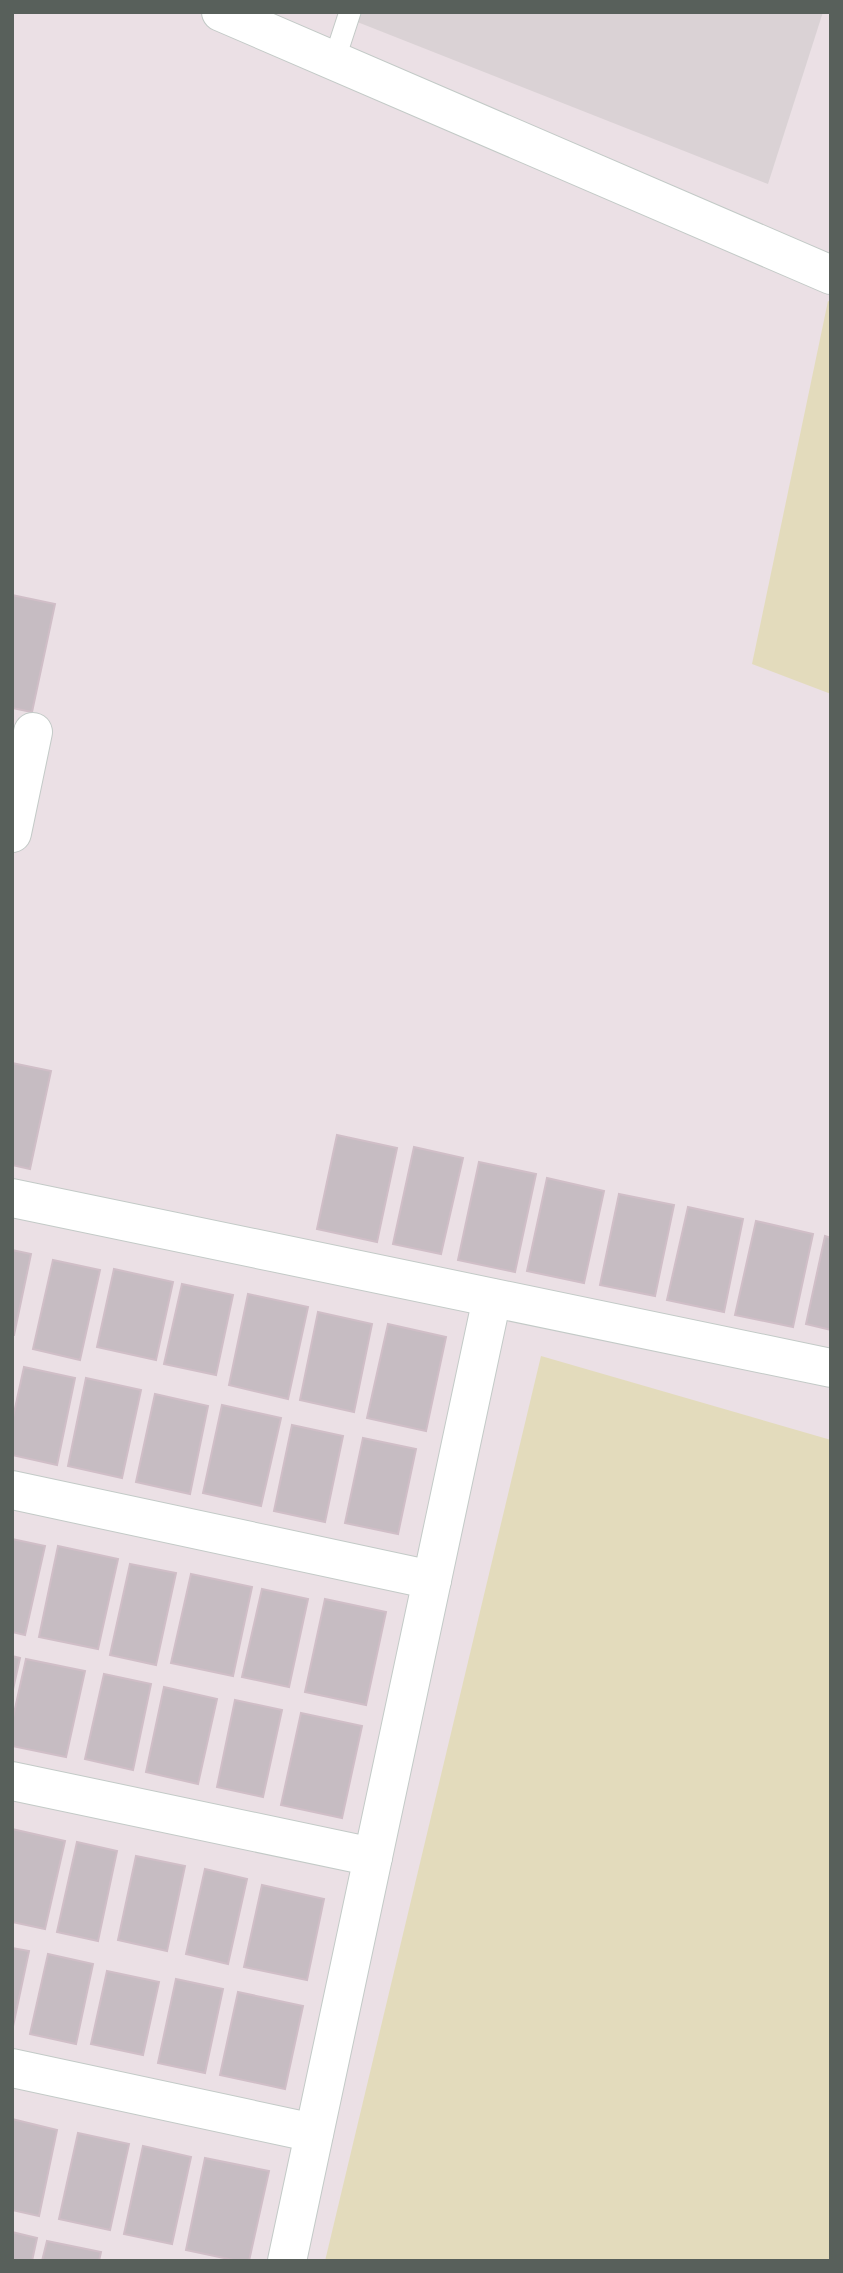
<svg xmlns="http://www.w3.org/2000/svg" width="843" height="2273" viewBox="0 0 843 2273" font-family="Ubuntu,sans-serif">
  <rect width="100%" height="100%" fill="#ebe0e5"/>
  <!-- industrial -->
  <path fill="#dad2d5" d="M332,12H823L768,184Z"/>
  <!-- green -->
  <g fill="#e3dbbc">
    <path d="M828,301L831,302V694L752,664Z"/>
    <path d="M541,1356L831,1440V2261H325Z"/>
  </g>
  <!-- building -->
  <g fill="#c6bcc2" stroke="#d0bec7" stroke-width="2">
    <path d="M12,595L55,604L32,712L12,708Z"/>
    <path d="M12,1063L51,1071L30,1169L12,1165Z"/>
    <path d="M337,1135L397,1148L377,1242L317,1229Z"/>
    <path d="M414,1147L463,1158L441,1254L393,1244Z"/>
    <path d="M479,1162L536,1174L515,1272L458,1260Z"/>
    <path d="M547,1178L604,1191L584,1283L527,1271Z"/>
    <path d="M619,1194L674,1205L655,1296L600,1285Z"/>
    <path d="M688,1207L743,1219L724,1312L667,1300Z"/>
    <path d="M756,1221L813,1234L793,1327L735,1315Z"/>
    <path d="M825,1236L831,1238V1330L806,1324Z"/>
    <path d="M12,1250L31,1254L14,1335H12Z"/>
    <path d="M53,1260L100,1270L80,1360L33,1349Z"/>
    <path d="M114,1269L173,1282L156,1360L97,1347Z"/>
    <path d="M182,1284L233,1295L216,1375L164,1364Z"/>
    <path d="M248,1294L308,1307L288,1399L229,1385Z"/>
    <path d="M318,1312L372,1324L354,1412L300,1400Z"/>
    <path d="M388,1324L446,1337L426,1431L367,1418Z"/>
    <path d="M24,1367L75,1378L57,1465L12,1455V1422Z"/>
    <path d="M86,1378L141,1390L122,1478L68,1466Z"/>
    <path d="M155,1394L208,1406L190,1494L136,1482Z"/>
    <path d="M222,1405L281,1418L261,1506L203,1493Z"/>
    <path d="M292,1425L343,1436L325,1522L274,1511Z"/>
    <path d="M363,1438L416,1449L398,1534L345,1523Z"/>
    <path d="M12,1539L45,1546L25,1635L12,1632Z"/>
    <path d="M58,1546L118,1559L98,1649L39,1637Z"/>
    <path d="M130,1564L176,1573L156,1665L110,1655Z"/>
    <path d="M191,1574L252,1587L233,1676L171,1663Z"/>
    <path d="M262,1589L308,1599L289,1687L242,1677Z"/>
    <path d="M325,1599L386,1612L366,1705L305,1692Z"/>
    <path d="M12,1656L20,1658L12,1694Z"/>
    <path d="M26,1659L85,1671L66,1757L12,1746V1722Z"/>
    <path d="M104,1674L151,1684L133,1770L85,1759Z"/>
    <path d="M164,1687L217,1699L198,1784L146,1772Z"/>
    <path d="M235,1700L282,1710L263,1797L217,1787Z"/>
    <path d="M301,1713L362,1726L342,1818L281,1805Z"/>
    <path d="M12,1829L65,1841L45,1929L12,1922Z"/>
    <path d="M77,1842L117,1851L98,1941L57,1932Z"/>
    <path d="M136,1856L185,1866L167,1951L118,1940Z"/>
    <path d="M205,1869L247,1879L228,1964L186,1954Z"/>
    <path d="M262,1885L324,1899L307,1980L244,1967Z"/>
    <path d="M12,1948L29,1951L12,2031Z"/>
    <path d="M48,1954L93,1964L76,2044L30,2034Z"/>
    <path d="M107,1971L159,1982L143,2055L91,2044Z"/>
    <path d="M176,1979L223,1989L205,2073L158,2063Z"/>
    <path d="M238,1992L303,2006L285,2089L220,2075Z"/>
    <path d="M12,2119L57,2130L39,2216L12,2210Z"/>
    <path d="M78,2133L129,2144L110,2230L59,2219Z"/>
    <path d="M143,2146L191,2157L172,2244L124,2234Z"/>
    <path d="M205,2158L269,2171L249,2261H238L186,2250Z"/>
    <path d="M12,2232L37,2238L32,2261H12Z"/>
    <path d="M47,2241L101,2252L99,2261H42Z"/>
  </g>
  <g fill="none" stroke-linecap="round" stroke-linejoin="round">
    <defs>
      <path id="service" d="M334,61L350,12"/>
      <g id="minor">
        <path d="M221,12L831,275"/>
        <path d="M12,833L33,732"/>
        <path d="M12,1198L831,1368"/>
        <path d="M12,1490L432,1580"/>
        <path d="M12,1781L373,1857"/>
        <path d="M12,2068L314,2133"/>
        <path d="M287,2261L492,1298"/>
      </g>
    </defs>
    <!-- service casing -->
    <use href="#service" stroke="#c3cac7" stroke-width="23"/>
    <!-- minor casing -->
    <use href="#minor" stroke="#c3cac7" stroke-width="40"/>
    <!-- service -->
    <use href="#service" stroke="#fff" stroke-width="21"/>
    <!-- minor -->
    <use href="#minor" stroke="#fff" stroke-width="38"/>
  </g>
  <!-- border -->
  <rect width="843" height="2273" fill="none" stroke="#58605b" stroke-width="28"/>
</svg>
